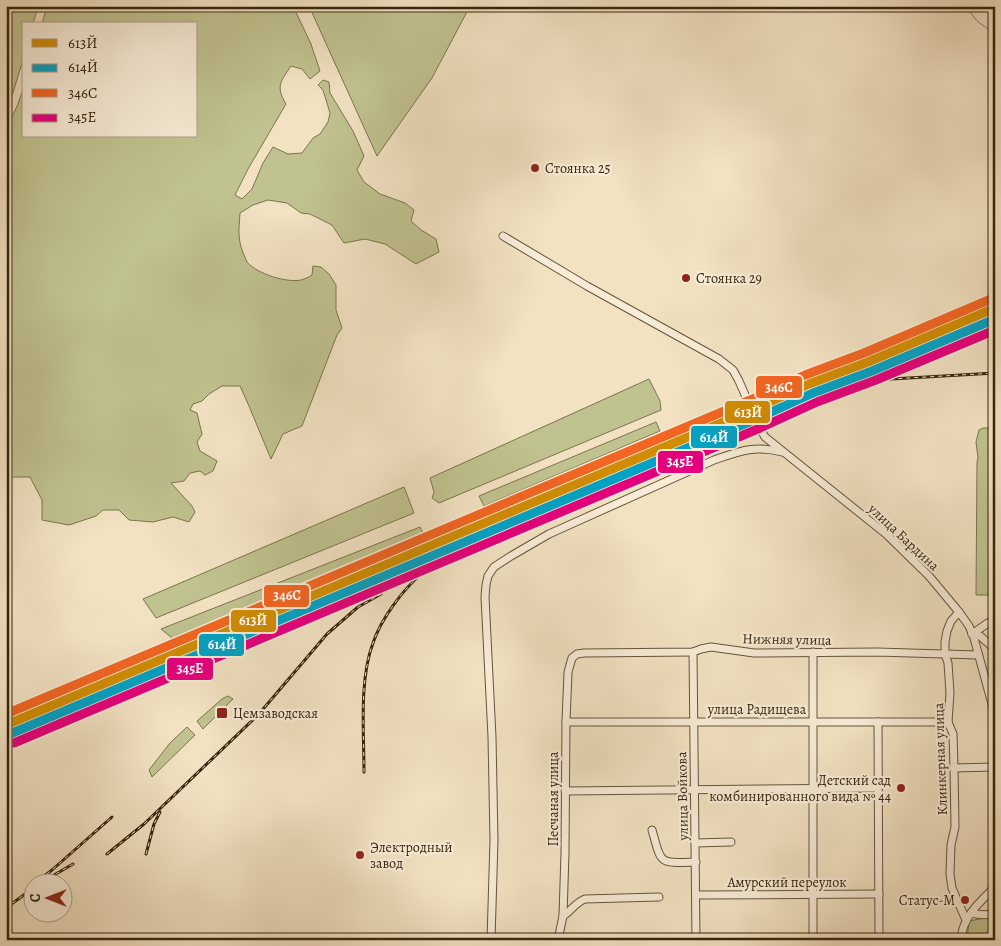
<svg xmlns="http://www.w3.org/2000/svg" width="1001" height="946" viewBox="0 0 1001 946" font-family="Alegreya,serif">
  <rect width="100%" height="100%" fill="#f2e2c2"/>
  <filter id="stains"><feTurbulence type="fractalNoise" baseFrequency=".004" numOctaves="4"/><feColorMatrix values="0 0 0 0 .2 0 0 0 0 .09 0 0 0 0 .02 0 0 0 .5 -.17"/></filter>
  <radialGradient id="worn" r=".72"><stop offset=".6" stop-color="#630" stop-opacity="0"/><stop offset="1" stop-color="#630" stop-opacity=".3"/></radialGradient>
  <!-- green -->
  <g fill="#c0c28f" stroke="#7b744e">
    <path d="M6,6H38L33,24H24V56L6,116Z"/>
    <path d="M47,6H293L311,44L320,71L310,79L302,69L291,66C281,81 275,86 286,104L248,169L235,195L242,199L252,189L263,163L273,147L288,154L302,153L313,138L320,134L328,122L330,113L323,90L318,85L323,80L329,82L330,93L353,131L364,156L357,170L364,182L380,194L405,203L414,210L411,221L421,230L436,239L439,252L416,264L385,244L365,239L344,243L332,225L310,214L301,213L287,203L268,200L253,205L240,213C239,229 237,239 244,255C245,257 246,260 247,262C257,274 287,283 301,280C305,279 309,277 312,275L313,266L321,267L329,274L336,285V310L342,328L337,335L302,426L283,434L271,459L249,406L240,386H222L209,394L202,401L193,404L190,410L197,413L202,434L197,442L200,451L217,461L213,471L205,475L200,471L190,473L184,481L171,483L192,506L195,512L189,522L173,517L153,522L129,520L119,510H103L96,516L69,525L42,520V500L30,477H6V130L18,104L24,86V136H196V24H42Z"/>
    <path d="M309,6H470L432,78L377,156Z"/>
    <path d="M649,379L660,401L661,410L439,503L432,498L434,492L430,478Z"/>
    <path d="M656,422L660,431L484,506L479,496Z"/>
    <path d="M983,428H995V595H976L977,462L978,458L976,442L979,430Z"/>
    <path d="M404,487L414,513L156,618L143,599Z"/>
    <path d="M420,527L423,533L172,638L161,629Z"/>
    <path d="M228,696L233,699L203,729L197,721L222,699Z"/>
    <path d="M187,727L195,735L152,777L149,770L170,743Z"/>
    <path d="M995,916V940H967L969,921Z"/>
  </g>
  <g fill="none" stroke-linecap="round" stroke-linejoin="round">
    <!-- stream -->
    <path stroke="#738074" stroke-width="1" d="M967,6C971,13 974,19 981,24C986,28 991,29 995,35"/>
    <defs>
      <g id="minor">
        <path d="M503,236L587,286L719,359L733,370L739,381L758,425L765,437L886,534L929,576L959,612L969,626L974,638L995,715"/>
        <path d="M959,612L951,621L947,631L945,642V654L948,663L950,693L948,722L953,734L954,768L955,827L951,845L950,874L952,888L966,920"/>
        <path d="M972,634L980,636L995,649"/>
        <path d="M972,634L988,623L995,620"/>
        <path d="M693,652L696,940"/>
        <path d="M566,722H948"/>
        <path d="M878,722L879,940"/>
        <path d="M954,768L995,767"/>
        <path d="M565,791L878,788"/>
        <path d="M652,830C662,865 658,863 696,862"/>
        <path d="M695,843L731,842"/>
        <path d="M696,895L879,894"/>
        <path d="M971,913C979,915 986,916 995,913"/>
        <path d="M563,916C571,911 576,902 585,899L659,897"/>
        <path d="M491,940L494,840L492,737L485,597L486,585L488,576L494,567L511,556L549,534L714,460C740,451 754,445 782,452"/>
        <path d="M558,940L563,916L565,853L566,722L568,672L572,658L577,654L584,653L693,652L701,649L711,647L754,653L877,652L978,655"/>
        <path d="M813,940V652"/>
        <path d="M961,940C962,917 980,902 995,887"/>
      </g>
    </defs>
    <!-- minor casing -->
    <use href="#minor" stroke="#65543a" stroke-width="9"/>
    <!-- minor -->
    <use href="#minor" stroke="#f7ecd7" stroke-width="7"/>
    <defs>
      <g id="rail">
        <path d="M990,6L995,12"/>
        <path d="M438,556L792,400L826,388L857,381L995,373"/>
        <path d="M364,772C364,733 359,680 373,643C381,619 402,591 421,574C428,569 436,564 443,559"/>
        <path d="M107,854L144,824L258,715L327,634L358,607L381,594"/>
        <path d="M146,854L154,824L160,812"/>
        <path d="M49,878L73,864"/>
        <path d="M34,884L52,870L112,817"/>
        <path d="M6,908L32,889"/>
      </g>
    </defs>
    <!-- rail casing -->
    <use href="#rail" stroke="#36250d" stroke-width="3"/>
    <!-- rail -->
    <use href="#rail" stroke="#f7ecd7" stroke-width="1" stroke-dasharray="4" stroke-linecap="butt"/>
    <defs>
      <path id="rail-1" d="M6,725L752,410L809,384L868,362L995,308"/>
      <path id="rail-2" d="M10,734L756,419L813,393L872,371L995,319"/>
      <path id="rail-3" d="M6,714L748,401L805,375L864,353L991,299"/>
      <path id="rail-4" d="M14,743L760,428L817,402L876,380L995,330"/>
    </defs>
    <!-- rail-1 casing -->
    <use href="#rail-1" stroke="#f7ecd7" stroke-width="12"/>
    <!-- rail-2 casing -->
    <use href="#rail-2" stroke="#f7ecd7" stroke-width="12"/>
    <!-- rail-3 casing -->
    <use href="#rail-3" stroke="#f7ecd7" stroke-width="12"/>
    <!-- rail-4 casing -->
    <use href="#rail-4" stroke="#f7ecd7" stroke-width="12"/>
    <!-- rail-1 -->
    <use href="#rail-1" stroke="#d08c03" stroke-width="9"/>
    <!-- rail-2 -->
    <use href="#rail-2" stroke="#03a2c4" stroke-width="9"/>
    <!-- rail-3 -->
    <use href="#rail-3" stroke="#f26522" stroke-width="9"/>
    <!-- rail-4 -->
    <use href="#rail-4" stroke="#e5007d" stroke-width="9"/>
  </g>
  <!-- markers -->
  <g fill="#8f2418" stroke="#f7ecd7" stroke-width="2">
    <circle cx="535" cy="168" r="5"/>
    <circle cx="686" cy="278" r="5"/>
    <rect x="216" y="707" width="12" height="12" rx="2.5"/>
    <circle cx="901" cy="788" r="5"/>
    <circle cx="360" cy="855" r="5"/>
    <circle cx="965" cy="900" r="5"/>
  </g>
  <g text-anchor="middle" stroke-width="4.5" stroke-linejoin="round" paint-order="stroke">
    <!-- poi labels -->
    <g font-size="14" fill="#36250d" stroke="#f7ecd7" text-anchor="start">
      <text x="545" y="173">Стоянка 25</text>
      <text x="696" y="283">Стоянка 29</text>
      <text x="233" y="718">Цемзаводская</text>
      <text x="891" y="785" text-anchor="end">Детский сад<tspan x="891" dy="16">комбинированного вида № 44</tspan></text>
      <text x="370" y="852">Электродный<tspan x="370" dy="16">завод</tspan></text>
      <text x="955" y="905" text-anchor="end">Статус-М</text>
    </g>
    <!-- street labels -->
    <g font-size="14" fill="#36250d" stroke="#f7ecd7">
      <text transform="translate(904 537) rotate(43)" y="5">улица Бардина</text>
      <text transform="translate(787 639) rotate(1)" y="5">Нижняя улица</text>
      <text x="757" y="714">улица Радищева</text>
      <text transform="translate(940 759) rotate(-92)" y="5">Клинкерная улица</text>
      <text transform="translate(682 796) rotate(-91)" y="5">улица Войкова</text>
      <text transform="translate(553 799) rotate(-90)" y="5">Песчаная улица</text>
      <text x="787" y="887">Амурский переулок</text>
    </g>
  </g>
  <g stroke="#f7ecd7" stroke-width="2">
    <rect x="755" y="375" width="48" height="24" rx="5" fill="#f26522"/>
    <rect x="724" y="400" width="47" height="24" rx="5" fill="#d08c03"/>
    <rect x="690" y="425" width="48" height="24" rx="5" fill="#03a2c4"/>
    <rect x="657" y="450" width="47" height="24" rx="5" fill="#e5007d"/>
    <rect x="263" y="584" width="47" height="24" rx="5" fill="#f26522"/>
    <rect x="230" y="609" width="47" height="24" rx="5" fill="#d08c03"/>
    <rect x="198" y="633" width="47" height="24" rx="5" fill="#03a2c4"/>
    <rect x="166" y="657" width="48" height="24" rx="5" fill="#e5007d"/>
  </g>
  <g font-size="14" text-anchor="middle" font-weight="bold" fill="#fff">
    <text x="779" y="392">346С</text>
    <text x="748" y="417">613Й</text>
    <text x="714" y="442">614Й</text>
    <text x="680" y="466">345Е</text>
    <text x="287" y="600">346С</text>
    <text x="253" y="625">613Й</text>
    <text x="222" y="649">614Й</text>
    <text x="190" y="673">345Е</text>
  </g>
  <!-- margin -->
  <rect width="1001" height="946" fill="none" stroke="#f2e2c2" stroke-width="25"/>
  <rect x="8" y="8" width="986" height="931" fill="none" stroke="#36250d" stroke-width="2.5"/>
  <rect x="12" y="12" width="976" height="921" fill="none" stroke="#36250d"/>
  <!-- legend -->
  <rect x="22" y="22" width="175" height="115" fill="#f7ecd7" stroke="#aa9c86"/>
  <rect x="32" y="39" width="25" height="8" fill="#d08c03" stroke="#aa9c86"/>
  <text x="68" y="48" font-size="15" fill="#36250d">613Й</text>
  <rect x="32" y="64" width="25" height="8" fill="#03a2c4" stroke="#aa9c86"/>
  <text x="68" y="72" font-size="15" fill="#36250d">614Й</text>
  <rect x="32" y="89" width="25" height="8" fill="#f26522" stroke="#aa9c86"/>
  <text x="68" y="98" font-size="15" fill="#36250d">346С</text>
  <rect x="32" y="114" width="25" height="8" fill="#e5007d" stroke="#aa9c86"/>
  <text x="68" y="122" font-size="15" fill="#36250d">345Е</text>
  <!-- north arrow -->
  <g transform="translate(48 898) rotate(270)"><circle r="24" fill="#f7ecd7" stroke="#aa9c86"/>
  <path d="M0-4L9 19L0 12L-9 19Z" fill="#8f2418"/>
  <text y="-8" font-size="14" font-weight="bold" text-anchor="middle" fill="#36250d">С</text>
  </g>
  <rect width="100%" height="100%" filter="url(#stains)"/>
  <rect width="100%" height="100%" fill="url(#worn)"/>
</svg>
